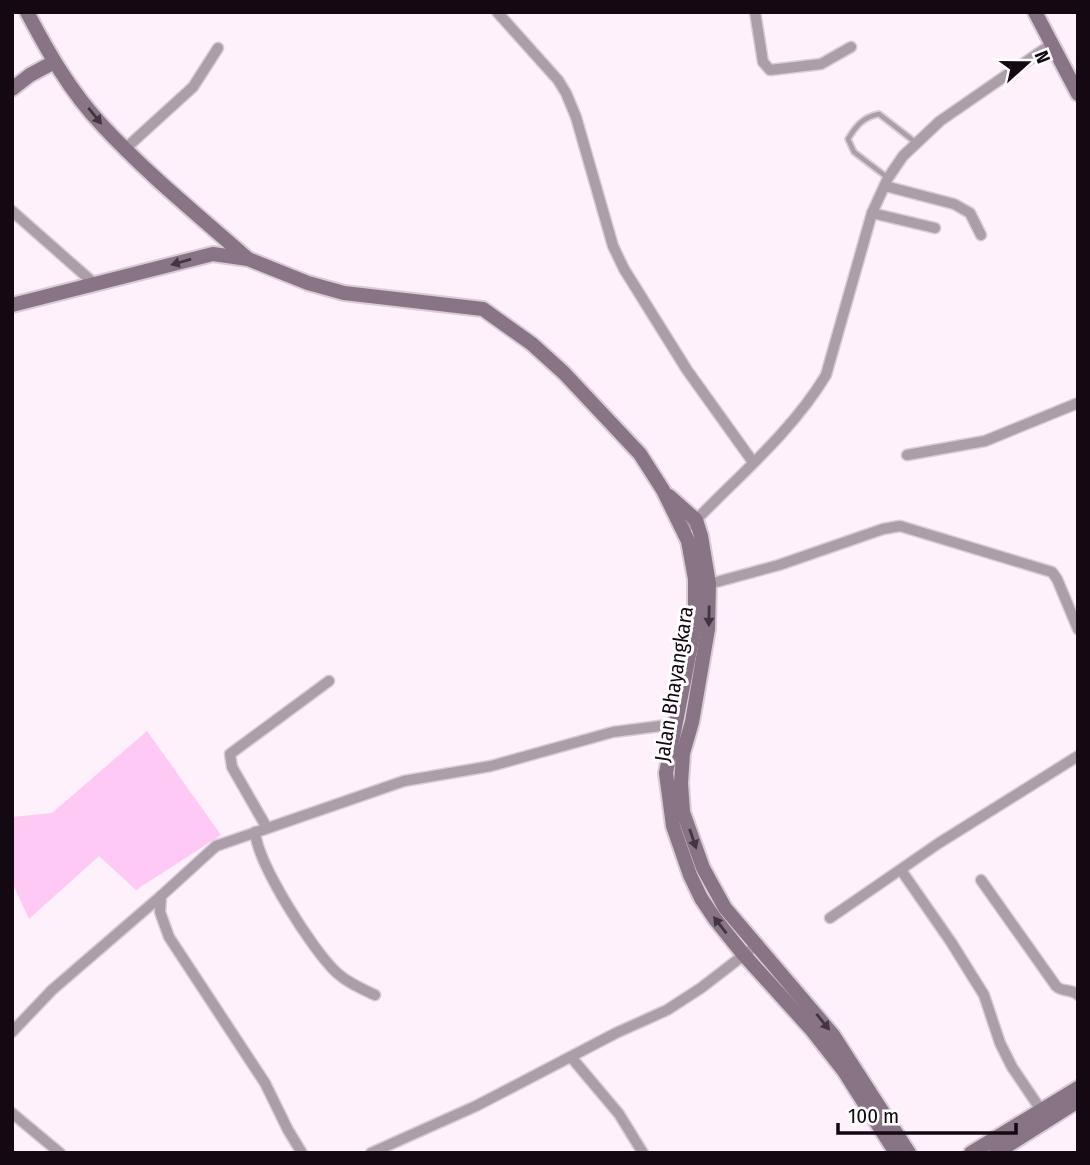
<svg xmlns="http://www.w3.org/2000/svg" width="1090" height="1165" viewBox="0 0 1090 1165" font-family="'Fira Sans Condensed',sans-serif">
  <rect width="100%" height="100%" fill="#fef1fc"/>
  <!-- green -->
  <path fill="#fec9f4" d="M147,731L221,835L136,890L99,856L29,919L12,882V817L52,813Z"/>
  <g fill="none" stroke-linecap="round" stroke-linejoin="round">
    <defs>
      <path id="lane" d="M888,178L854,152L848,139C856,126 863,117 879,114L915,142"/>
      <g id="street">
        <path d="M497,12L558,80L566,93L576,117L613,246L624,269L687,370L753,462"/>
        <path d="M755,12L763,62L770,70L821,64L851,47"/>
        <path d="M126,148L193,87L218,48"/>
        <path d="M885,186L954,204L970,213L981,235"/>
        <path d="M12,211L96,285"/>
        <path d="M872,213L935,228"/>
        <path d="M907,455L985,441L1078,403"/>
        <path d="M683,530L696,520C741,474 793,430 826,375L872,213L888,178L903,156L940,121L1053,43"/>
        <path d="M709,584L779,565L883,529L900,526L1052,572L1057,579L1078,629"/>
        <path d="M267,828L232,767L230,754L329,681"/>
        <path d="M255,832C258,864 312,950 337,973C348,983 362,989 375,995"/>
        <path d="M901,870L951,942L984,995L1000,1043L1012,1067L1041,1110"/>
        <path d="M981,880L1056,986C1063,993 1071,988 1078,995"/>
        <path d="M830,918L939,843L1078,756"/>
        <path d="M12,1032L52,990L161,896"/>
        <path d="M571,1057L619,1114L643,1153"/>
        <path d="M12,1113L60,1153"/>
        <path d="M302,1153L288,1130L265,1083L169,937L160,912L161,896L216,846L404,781L491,766L613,732L676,724"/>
        <path d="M371,1153L476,1106L616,1033L667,1010L701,988L749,951"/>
      </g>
      <g id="secondary">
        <path d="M27,12C48,52 70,91 101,124C146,173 198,215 248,259"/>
        <path d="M1035,12L1078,94"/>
        <path d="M12,89L30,75L54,62"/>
        <path d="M12,305L213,254L248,259L308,283L344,293L483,309L532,344L564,373L640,454L663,490L688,541L695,579V625L666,773L673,826L690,875L701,898L715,919L744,955L811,1029L844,1071L896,1153"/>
        <path d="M669,496L696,520L701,536L709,584L708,629L692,722L683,753L681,783L683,812L703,868L725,908L833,1035L909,1153"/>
        <path d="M971,1153L1078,1088"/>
        <path d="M996,1153L1078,1101"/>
      </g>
    </defs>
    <!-- lane casing -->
    <use href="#lane" stroke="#d9ccd7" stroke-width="8"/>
    <!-- street casing -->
    <use href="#street" stroke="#d9ccd7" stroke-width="13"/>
    <!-- secondary casing -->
    <use href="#secondary" stroke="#d9ccd7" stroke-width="18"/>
    <!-- lane -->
    <use href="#lane" stroke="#ac9ea9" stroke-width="4.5"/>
    <!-- street -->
    <use href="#street" stroke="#ac9ea9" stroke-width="10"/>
    <!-- secondary -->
    <use href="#secondary" stroke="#887484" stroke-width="14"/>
  </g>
  <!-- one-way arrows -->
  <defs><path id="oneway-solid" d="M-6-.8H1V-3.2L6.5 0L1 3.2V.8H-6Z" transform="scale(1.75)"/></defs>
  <g fill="#423440">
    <use href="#oneway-solid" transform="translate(95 116) rotate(51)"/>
    <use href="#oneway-solid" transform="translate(181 262) rotate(164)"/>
    <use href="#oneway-solid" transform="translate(709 616) rotate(91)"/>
    <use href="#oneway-solid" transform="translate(693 839) rotate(71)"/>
    <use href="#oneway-solid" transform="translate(720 925) rotate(-128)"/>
    <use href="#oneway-solid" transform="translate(823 1022) rotate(51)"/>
  </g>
  <g text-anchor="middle" stroke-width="6" stroke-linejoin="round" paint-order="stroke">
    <!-- street labels -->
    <g font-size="21" fill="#140912" stroke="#fff">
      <text transform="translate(674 684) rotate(-81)" y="7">Jalan Bhayangkara</text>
    </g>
  </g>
  <!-- border -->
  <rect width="1090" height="1165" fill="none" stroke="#140912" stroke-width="28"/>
  <!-- north arrow -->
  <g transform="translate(1027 63) rotate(69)" stroke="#ffffff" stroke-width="5" paint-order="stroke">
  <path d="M0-5L12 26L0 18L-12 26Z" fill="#140912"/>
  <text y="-10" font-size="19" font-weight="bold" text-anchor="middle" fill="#140912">N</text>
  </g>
  <!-- scale -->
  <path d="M838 1123v10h178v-10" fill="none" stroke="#140912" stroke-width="3.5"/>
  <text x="848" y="1123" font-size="21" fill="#140912" stroke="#ffffff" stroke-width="5" paint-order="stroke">100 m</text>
</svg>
